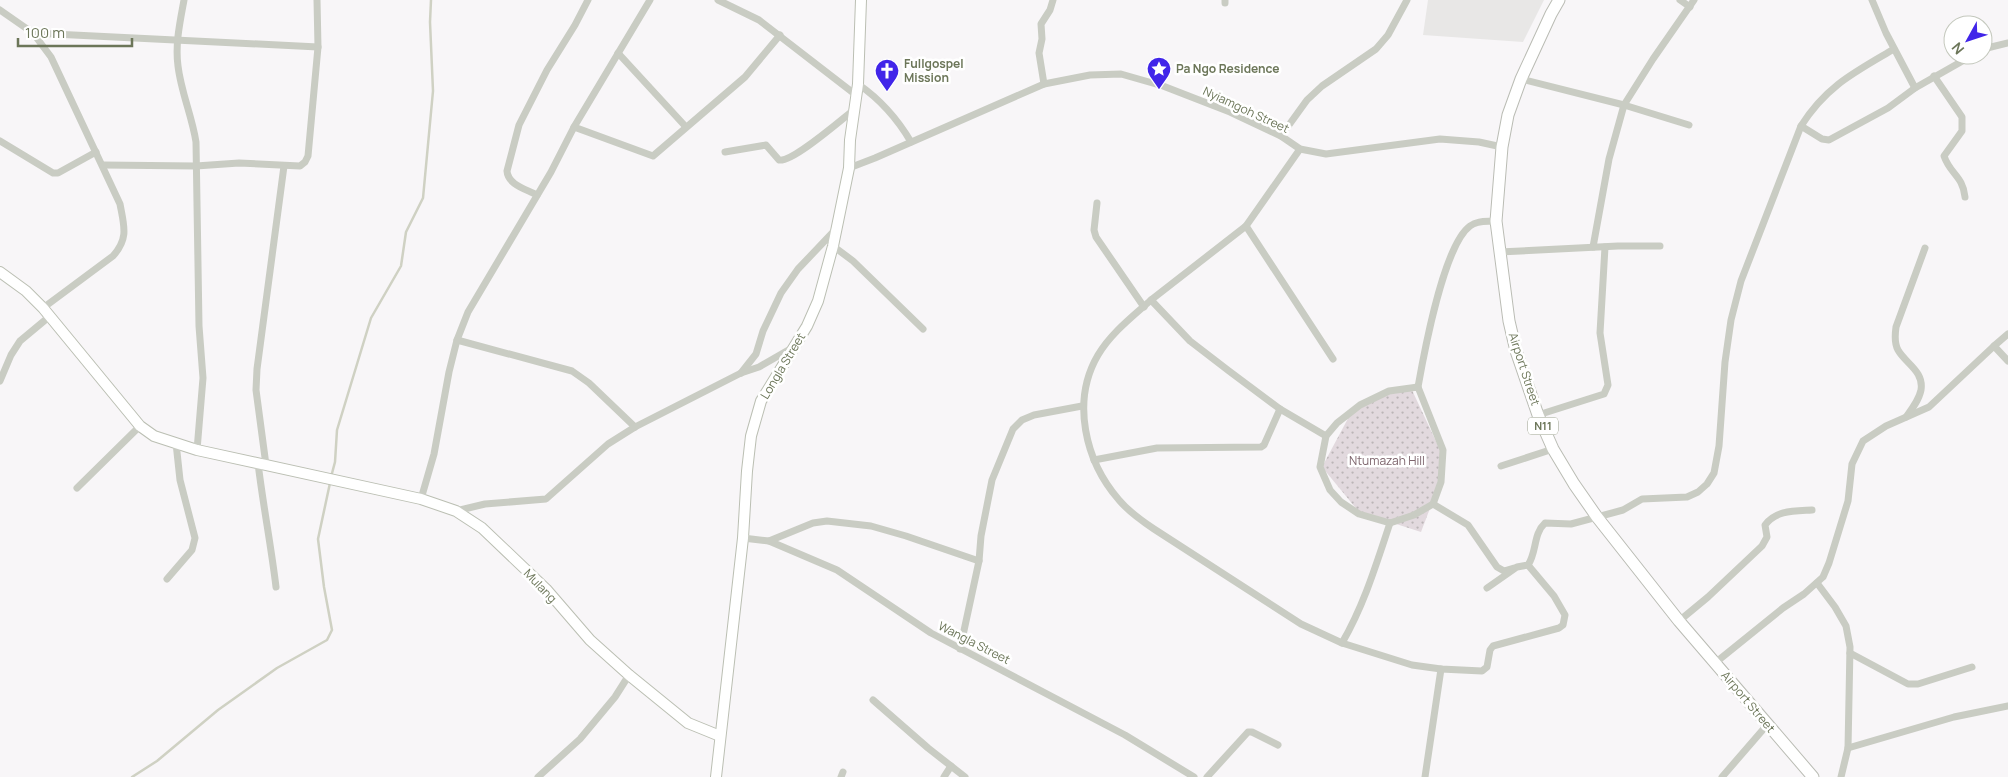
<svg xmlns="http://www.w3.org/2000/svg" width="2008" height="777" viewBox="0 0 2008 777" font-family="Manrope,sans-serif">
  <defs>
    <pattern id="park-dots" width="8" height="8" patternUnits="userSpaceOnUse" patternTransform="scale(1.25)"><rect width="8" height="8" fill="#e2d9de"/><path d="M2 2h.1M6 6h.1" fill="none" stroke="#bbb5b7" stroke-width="1.8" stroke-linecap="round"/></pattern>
  </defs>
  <rect width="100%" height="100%" fill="#f8f6f8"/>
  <!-- built -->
  <path fill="#e8e7e6" d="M1428,0H1544L1523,42L1423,35Z"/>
  <!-- park -->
  <path fill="url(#park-dots)" d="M1411,388L1441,452L1440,482L1421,532L1359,512L1322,467L1352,411L1390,392Z"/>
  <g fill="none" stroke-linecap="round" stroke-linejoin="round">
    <!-- stream -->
    <g stroke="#cfd1c3" stroke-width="2.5">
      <path d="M331,477L335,462L337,430L371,318L401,266L406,232L423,198L433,91L430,22L431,0"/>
      <path d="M132,777L157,761L218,710L277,668L327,640L332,630L324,587L318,539L330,483"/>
    </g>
    <defs>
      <g id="secondary">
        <path d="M0,272L26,291L43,308L140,426L154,436L197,450L421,499L456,511L482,528L546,589L590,640L629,675L688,723L720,736"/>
        <path d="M716,777L743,538L747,471L751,436L761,401L807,326L818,301L833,246L849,168L850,140L858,84L861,0"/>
      </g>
      <path id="trunk" d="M1559,0L1551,14L1521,79L1508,115L1502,147L1496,221L1509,321L1516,351L1538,415L1553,449L1574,484L1597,517L1679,621L1813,777"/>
    </defs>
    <!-- secondary casing -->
    <use href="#secondary" stroke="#bbbfb3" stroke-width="12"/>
    <!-- trunk casing -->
    <use href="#trunk" stroke="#babcb4" stroke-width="13"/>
    <!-- minor -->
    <g stroke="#c9ccc3" stroke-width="7">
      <path d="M184,0C180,22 175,44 178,66C181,92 192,116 196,142L199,326L203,378L197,450"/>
      <path d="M718,0L759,20L856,95"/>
      <path d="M1680,0L1690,7"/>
      <path d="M1872,0L1886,33L1915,88"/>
      <path d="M1225,3V0"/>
      <path d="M0,10L33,33L51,57L120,204C124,226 129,238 113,256L43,308"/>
      <path d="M33,33L318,47"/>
      <path d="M1983,49L2008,43"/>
      <path d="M618,53L686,127"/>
      <path d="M1934,76L1962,117V131L1944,156C1950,174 1963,176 1965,197"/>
      <path d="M1521,79L1624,105L1689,125"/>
      <path d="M858,84C881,100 897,118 911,142"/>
      <path d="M1044,84L1039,53L1042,39L1041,24L1050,10L1053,0"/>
      <path d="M1801,126L1822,139L1829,140L1888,108L1915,88L1973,55"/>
      <path d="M574,127L650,0"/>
      <path d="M1281,136L1307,100L1322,86L1376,49L1388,35L1407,0"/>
      <path d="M0,141L53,173H58L96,152"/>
      <path d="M1300,149L1246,226L1151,300L1190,341L1229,371L1280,409L1326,436"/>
      <path d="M725,152L766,145L779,160C792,163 842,119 855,109"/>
      <path d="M103,165L196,166L239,163L300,166L305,162L308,156L318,47L317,0"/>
      <path d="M849,168L875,158L1044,84L1090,75L1121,74L1163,86L1230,112L1281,136L1300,149L1326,154L1440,139L1479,142L1502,147"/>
      <path d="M537,195C526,189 508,185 507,171L519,125L547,70L575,25L588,0"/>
      <path d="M1097,203L1094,230L1096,237L1144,307"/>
      <path d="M1246,226L1333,359"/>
      <path d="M833,246L853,261L923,329"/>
      <path d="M1593,247L1609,159L1624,105L1653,59L1694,0"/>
      <path d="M1499,252L1618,246H1660"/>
      <path d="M1151,300C1132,317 1111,333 1098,355C1071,401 1085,461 1119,500C1129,512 1142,521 1154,529L1301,624L1342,643L1412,665L1441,669L1482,671L1487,667L1490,650L1493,646L1559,628L1563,625L1565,615L1554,596L1528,565"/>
      <path d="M457,340L572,371L589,383L635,427"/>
      <path d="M1994,346L2008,334"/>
      <path d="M741,373L756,354L763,331L781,293L798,269L837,228"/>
      <path d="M0,381L11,355L20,341L50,316"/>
      <path d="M1418,387L1443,450L1441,482L1433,504L1414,515L1390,523L1359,514L1341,502L1330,490L1320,467L1326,436L1337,423L1360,405L1389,391Z"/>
      <path d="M1418,387C1424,353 1444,245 1470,226C1478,220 1487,222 1496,221"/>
      <path d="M1538,415L1604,394L1608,385L1600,333L1605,247"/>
      <path d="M1906,417C1912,409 1919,400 1921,390C1924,371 1906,364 1898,350C1894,343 1895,334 1896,327L1925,248"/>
      <path d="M1094,460L1157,448L1261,447L1264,445L1280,409"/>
      <path d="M258,463C263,505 271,545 276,587"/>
      <path d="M266,465L256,390L257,369L284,166"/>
      <path d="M1501,466L1553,449"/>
      <path d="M77,488L140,426"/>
      <path d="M421,499L434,454L449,372L457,340L468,312L551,172L574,127L653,156L745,77L780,35"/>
      <path d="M1433,504L1468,525L1497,567L1504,571L1514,568"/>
      <path d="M456,511L485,504L546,499L608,444L635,427L741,373L759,367L792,348"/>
      <path d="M743,538L769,541L837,570L931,633L1125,735L1194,777"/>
      <path d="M769,541L813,523L827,521L871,526L906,536L979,561"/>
      <path d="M167,579L192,550L195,538L180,480L176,443"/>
      <path d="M1817,583L1835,607L1846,626L1850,647L1848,748L1841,777"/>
      <path d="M1487,588L1517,567L1528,565C1537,552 1533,534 1545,523L1571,524L1623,510L1642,499L1687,497L1698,492L1707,484L1714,473L1719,446L1725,362L1731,320L1741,281L1801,126C1826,86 1855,72 1894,49"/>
      <path d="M1679,621L1708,597L1762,546L1767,537L1765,525C1776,510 1794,511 1812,510"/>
      <path d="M1342,643C1364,605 1376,565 1390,523"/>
      <path d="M960,649L979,561L981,536L992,480L1013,429L1022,420L1034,415L1082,406"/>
      <path d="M1850,653L1908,684H1918L1972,667"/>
      <path d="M1715,663L1783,608L1804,594L1823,577L1829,563L1848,501L1852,464L1863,441L1886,426L1929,407L1994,346L2008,361"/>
      <path d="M873,700L928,748L965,777"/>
      <path d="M1848,748L1954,717L2008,706"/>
      <path d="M538,777L580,739L615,697L629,675"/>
      <path d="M841,777L843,772"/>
      <path d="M944,777L951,766"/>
      <path d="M1207,777L1248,732H1252L1278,745"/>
      <path d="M1425,777L1441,669"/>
      <path d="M1722,777L1767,725"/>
    </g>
    <!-- secondary -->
    <use href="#secondary" stroke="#fff" stroke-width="10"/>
    <!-- trunk -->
    <use href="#trunk" stroke="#fff" stroke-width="11"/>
  </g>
  <!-- icons -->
  <defs>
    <symbol id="sight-pin" viewBox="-11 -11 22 30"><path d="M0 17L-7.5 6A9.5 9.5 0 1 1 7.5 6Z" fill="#4125e9" stroke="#fff"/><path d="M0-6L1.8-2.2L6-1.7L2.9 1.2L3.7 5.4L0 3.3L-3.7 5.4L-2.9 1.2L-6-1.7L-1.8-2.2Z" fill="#fff"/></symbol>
    <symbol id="church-pin" viewBox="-11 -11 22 30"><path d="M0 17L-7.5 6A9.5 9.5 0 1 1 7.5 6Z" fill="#4125e9" stroke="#fff"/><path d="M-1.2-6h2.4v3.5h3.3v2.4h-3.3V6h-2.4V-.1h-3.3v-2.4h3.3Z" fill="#fff"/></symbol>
  </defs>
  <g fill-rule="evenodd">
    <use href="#sight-pin" x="1145" y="55" width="28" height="38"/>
    <use href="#church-pin" x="873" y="57" width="28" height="38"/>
  </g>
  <g text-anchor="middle" stroke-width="5" stroke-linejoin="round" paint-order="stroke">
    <!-- shield labels -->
    <rect fill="#fff" stroke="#989f8b" stroke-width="1" x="1528" y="417.5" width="30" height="17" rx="4"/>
    <g font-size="11" font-weight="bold" fill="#6c7659">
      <text x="1543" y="430">N11</text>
    </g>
    <!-- poi labels -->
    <g font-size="12" font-weight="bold" fill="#6c7659" stroke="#fff" text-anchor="start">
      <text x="904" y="68">Fullgospel<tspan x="904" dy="14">Mission</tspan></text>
      <text x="1176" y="73">Pa Ngo Residence</text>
    </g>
    <!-- street labels -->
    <g font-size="12" fill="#6c7659" stroke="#fff">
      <text transform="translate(1246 110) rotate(25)" y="4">Nyiamgoh Street</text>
      <text transform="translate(783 366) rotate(-59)" y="4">Longla Street</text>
      <text transform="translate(1524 369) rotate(72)" y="4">Airport Street</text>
      <text transform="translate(540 586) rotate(46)" y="4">Mulang</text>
      <text transform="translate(974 643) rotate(27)" y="4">Wangla Street</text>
      <text transform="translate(1748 702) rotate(50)" y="4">Airport Street</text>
    </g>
    <!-- park labels -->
    <g font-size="12" fill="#7e656d" stroke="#fff">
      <text x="1387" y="465">Ntumazah Hill</text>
    </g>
  </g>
  <!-- north arrow -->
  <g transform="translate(1968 40) rotate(230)"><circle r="24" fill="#ffffff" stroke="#c4c8bd"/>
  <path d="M0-4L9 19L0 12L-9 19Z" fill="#4125e9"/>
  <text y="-8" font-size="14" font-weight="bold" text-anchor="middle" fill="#6c7659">N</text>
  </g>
  <!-- scale -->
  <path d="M18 38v8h114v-8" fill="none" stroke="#6c7659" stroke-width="2.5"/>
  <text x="25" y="38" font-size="15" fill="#6c7659" stroke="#ffffff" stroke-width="4" paint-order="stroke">100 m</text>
</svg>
